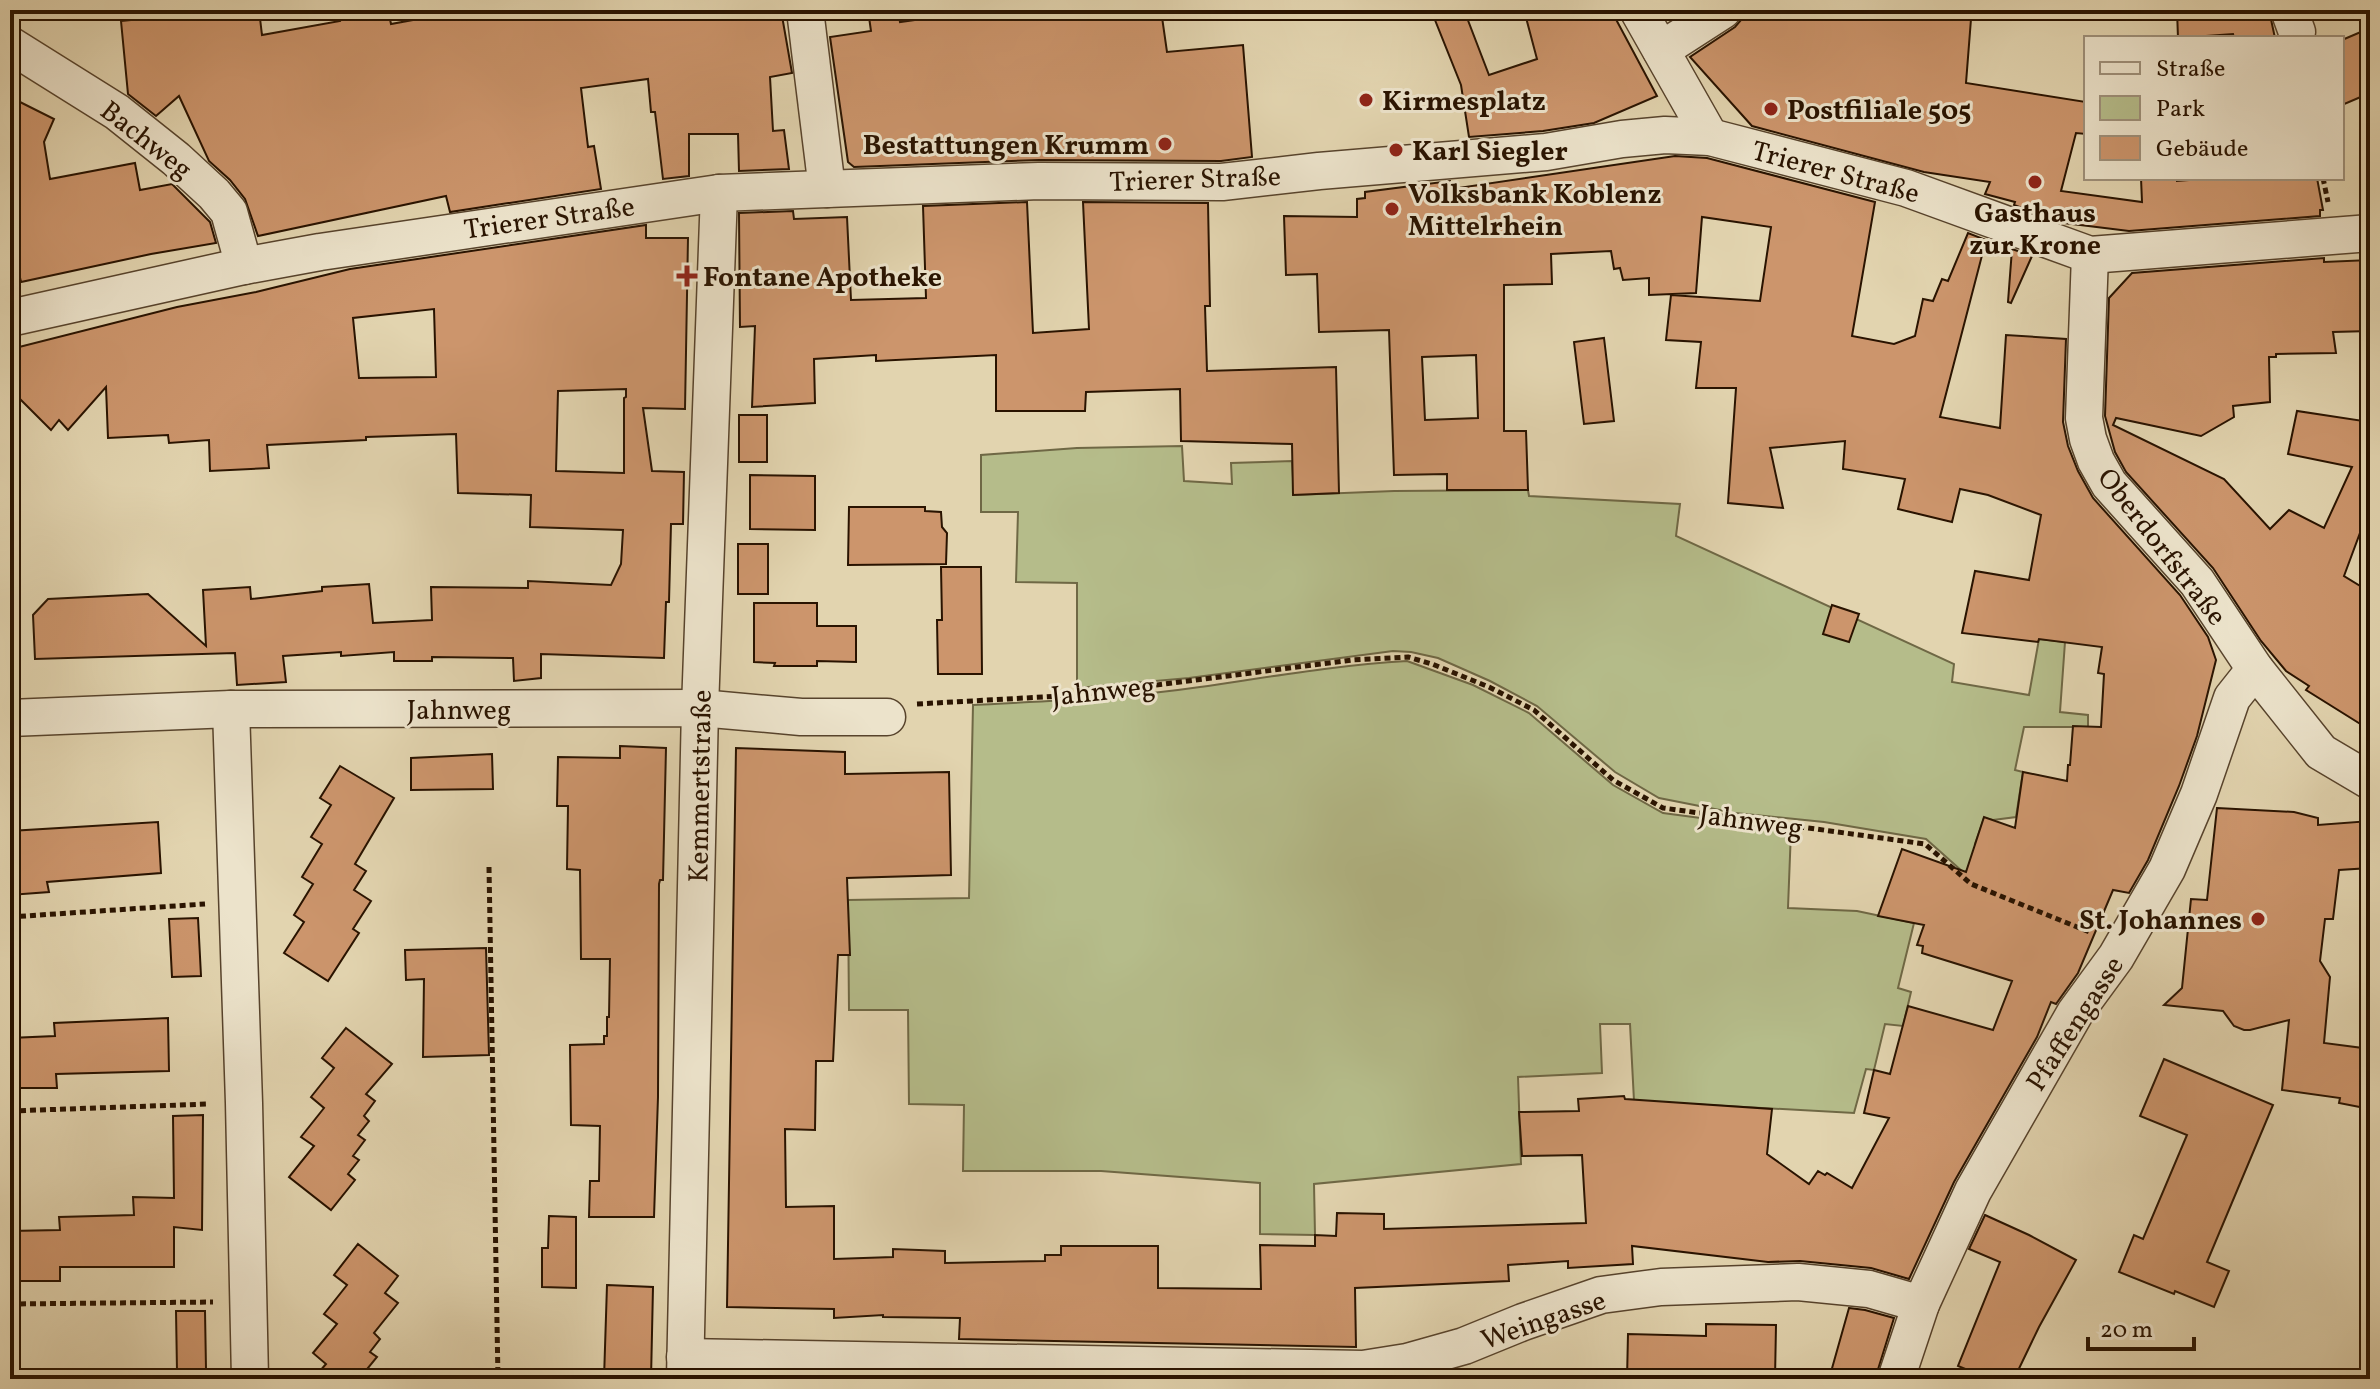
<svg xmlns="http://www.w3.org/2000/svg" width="2380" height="1389" viewBox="0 0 2380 1389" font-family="Vollkorn,serif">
  <rect width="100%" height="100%" fill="#e2d4af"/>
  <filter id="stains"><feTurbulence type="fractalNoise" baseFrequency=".0025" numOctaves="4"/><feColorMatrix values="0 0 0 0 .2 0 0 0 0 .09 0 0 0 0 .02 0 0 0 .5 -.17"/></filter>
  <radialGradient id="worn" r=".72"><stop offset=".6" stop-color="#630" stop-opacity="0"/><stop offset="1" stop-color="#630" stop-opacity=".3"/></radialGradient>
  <!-- green -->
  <g fill="#b5bc8a" stroke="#6f6845" stroke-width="2">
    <path d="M1182,446L1184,481L1232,484L1231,463L1292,461L1294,495L1394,491L1528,490L1529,496L1680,504L1676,536L1954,664L1952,682L2029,695L2039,639L2065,642L2060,712L2088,715V727H2024L2015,770L2023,772L2016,817L1993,820L1984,818L1975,844L1984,848L1972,880L1926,839L1824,822L1735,813L1659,798L1615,772L1537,706L1490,681L1438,658L1411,652L1393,651L1189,678L1077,688V583L1016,582L1018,512H981V455L1077,448Z"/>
    <path d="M1407,661L1473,685L1529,713L1613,785L1663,813L1791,830L1788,908L1857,911L1914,923L1898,988L1911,992L1903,1026L1885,1024L1874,1070L1866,1069L1854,1113L1634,1101L1630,1024H1600L1602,1073L1518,1077L1521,1164L1314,1184L1315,1235L1260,1234V1183L1101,1171H963L964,1105L909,1104L908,1010H849L848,900L969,898L973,705C1049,701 1125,698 1200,687C1269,677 1337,665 1407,661Z"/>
  </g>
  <!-- building -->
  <g fill="#cc956c" stroke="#291300" stroke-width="2" fill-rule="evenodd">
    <path d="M230,10H259L262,35L340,21L338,10H388L391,24L467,10H781L792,73L770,77L773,131L784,130L789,169L739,171L738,134H689V176L663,179L655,112H651L648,79L581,88L588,147L594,146L601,189L450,212L446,196L258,236L245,199L230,180L209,161L179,96L156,116L128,94L121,21Z"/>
    <path d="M868,10H898L900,22L985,10H1161L1167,52L1243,45L1252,157L1221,161L1039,160L854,167L848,162L830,37L871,31Z"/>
    <path d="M1431,10H1464L1489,75L1537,59L1524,10H1611L1657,96L1594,123L1543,131L1469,137L1461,85Z"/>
    <path d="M1744,10H1903L1902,13L1971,19L1966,83L2086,102V134L2076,133L2061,191L2142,202L2141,178H2177V181L2215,178H2317L2323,210H2320V216L2129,231L2064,223L2014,205L2015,202L1985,194L1990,182L1924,172L1752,126L1690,57L1735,27L1741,20Z"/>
    <path d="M2177,10H2269L2275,38H2234L2233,34L2178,38Z"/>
    <path d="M2370,28V93L2342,105V40Z"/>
    <path d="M10,97L54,119L44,142L50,179L135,163L140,190L172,184L210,222L216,243L151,254L21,282L10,235Z"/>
    <path d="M1675,156L1707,158L1875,202L1852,336L1894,344L1915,336L1923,299L1933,301L1942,279L1948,281L1968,233L1986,240L1940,417L2000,428L2006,335L2066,339L2063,422L2068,446L2078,471L2093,498L2180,595L2208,637L2216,660L2197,736L2179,786L2148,860L2129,893L2113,890L2078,973L2056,1004L2051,1002L2037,1037L1954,1182L1909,1279L1871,1268L1800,1261L1768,1262L1632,1246L1633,1264L1568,1268V1261L1508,1265L1509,1281L1355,1288L1356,1347L959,1339L960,1318L883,1317V1315L834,1318V1309L727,1307L736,748L845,752V774L949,772L951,875L847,878L850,955H838L833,1061H816L815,1130L785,1129L786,1207L834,1206V1259L893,1257V1249L945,1251V1263L1045,1261V1255H1061V1246H1158V1288L1261,1289L1260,1245L1315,1246V1235L1336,1236L1337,1213L1384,1214V1229L1586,1223L1582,1155L1522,1156L1519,1112L1579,1111L1578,1099L1624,1096L1625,1099L1772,1109L1767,1154L1809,1184L1818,1171L1825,1175L1827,1173L1852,1188L1889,1118L1864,1113L1874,1070L1890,1074L1908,1006L1993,1030L2012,981L1922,953L1923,946L1917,945L1924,925L1878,916L1902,849L1966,872L1984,817L2015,828L2023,772L2067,781L2068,765H2070L2073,726L2101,727L2104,674L2098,673L2102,647L2039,639L2038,642L1962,633L1975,571L2029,580L2041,515L1988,495L1960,489L1952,522L1898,509L1905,479L1843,469L1845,441L1770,448L1783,508L1728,503L1736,388H1696L1701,342L1666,340L1671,295L1760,301L1771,227L1702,217L1696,293L1649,295V278L1623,280L1620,268L1614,269L1611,251L1551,254L1552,284L1504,285V431H1526L1528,490H1447V474L1394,475L1389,330L1319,332L1317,274L1286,275L1284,216L1357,217V199L1365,198V192L1450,181L1452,189ZM1476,355L1478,418L1425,420L1422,357Z"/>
    <path d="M1027,202L1033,333L1089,329L1083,202L1208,203L1210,306H1205L1207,371L1336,367L1339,493L1293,495L1292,444L1181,441L1180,389L1086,392L1085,411H996V355L876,361V355L814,359L815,403L752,407L755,326L740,327L739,213L793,211L794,219L847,217L851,300L926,298L923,206Z"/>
    <path d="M646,225V238H688L685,409L643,408L652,471L684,472L683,524H671L669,602H666L664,658L541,654V678L514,681L513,658L432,657V661H394V652L341,656V652L283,656L286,682L237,685L235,653L35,659L33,615L48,599L148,594L206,646L203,590L250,587L251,599L322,591V587L369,584L373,623L432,620L431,587L528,588V581L611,585L621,564L623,530L530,527L531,495L458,493L456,434L366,437V440L267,445L269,468L210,471L209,440L169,443L168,435L108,438L106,387L68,430L59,420L51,430L10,389V372H20L19,347L177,307L256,292L350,269ZM434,309L436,377L359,378L353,318ZM626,389V397L624,398V473L556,471L558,391Z"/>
    <path d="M2012,249L2032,256L2011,303L2008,302Z"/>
    <path d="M2324,258V262L2370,260V331L2333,332L2336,353L2276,354V357H2269L2270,402L2233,406L2234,417L2201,436L2116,418L2113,425L2224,479L2270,529L2289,510L2324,528L2352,467L2288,454L2297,411L2370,422V506L2344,576L2370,592V730L2306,690L2309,686L2286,671L2261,641L2213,568L2126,472L2115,452L2105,416L2109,298L2132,273Z"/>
    <path d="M1604,338L1614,421L1584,424L1574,342Z"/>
    <rect x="739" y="415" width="28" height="47"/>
    <path d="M750,475L815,476V530L750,529Z"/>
    <path d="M849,507H925V511L941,512L942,527L947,533L946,564L848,565Z"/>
    <rect x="738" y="544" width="30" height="50"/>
    <path d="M941,567H981L982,674H938L937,620H942Z"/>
    <path d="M754,603H817V626H856V662L817,661V666H774L775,663L754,662Z"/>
    <path d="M1832,605L1859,614L1849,642L1823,634Z"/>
    <path d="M620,746L666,748L663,880H660L659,884L658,1097L654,1217H589L590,1181H599L600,1126L571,1125L570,1045L604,1044V1036H607V1017H609L610,959H581L580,870L567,869L568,806H557L558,757L620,758Z"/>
    <path d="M492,754L493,789L411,790V758Z"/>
    <path d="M340,766L394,798L355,864L366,871L354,890L371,901L353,929L359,933L328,981L284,953L304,922L294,915L313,884L302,877L322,844L311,837L331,805L320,798Z"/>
    <path d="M2217,808L2294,812L2318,818V825L2370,821V868L2339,870L2333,919H2325L2320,961L2330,977L2324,1043L2370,1049V1109L2339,1103L2340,1098L2282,1090L2289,1020L2250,1030H2244L2234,1026L2223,1011L2164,1005L2182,988L2191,899L2207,900Z"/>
    <path d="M158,822L161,873L47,882L49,892L10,895V831Z"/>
    <path d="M198,918L201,976L172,977L169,919Z"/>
    <path d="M486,948L489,1055L423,1057L424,979L406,980L405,950Z"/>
    <path d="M168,1018L169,1071L56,1074L57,1088H10V1038L55,1036L54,1023Z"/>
    <path d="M346,1028L392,1064L366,1094L375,1101L364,1116L369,1121L358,1135L365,1140L353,1156L359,1160L348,1174L355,1180L331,1210L289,1177L314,1146L301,1137L324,1108L311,1097L334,1068L322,1058Z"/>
    <path d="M2164,1059L2273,1105L2207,1262L2229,1271L2214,1307L2175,1291L2174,1294L2119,1272L2134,1235L2143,1239L2187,1135L2140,1116Z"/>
    <path d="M203,1115L202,1230L174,1227V1267H60V1281H10V1231L60,1230L59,1217L134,1215L133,1197L174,1198L173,1116Z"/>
    <path d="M1985,1215L2029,1235L2076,1260L2039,1327L2014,1379H1964L1968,1370L1958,1366L2000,1262L1969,1249Z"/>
    <path d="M549,1216L576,1217V1288L542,1287V1248H548Z"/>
    <path d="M358,1244L398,1276L385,1293L398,1303L374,1333L380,1339L370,1352L377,1357L359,1379H313L326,1364L313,1353L337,1324L324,1314L347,1285L334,1275Z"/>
    <path d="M607,1285L653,1287L651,1379H604Z"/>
    <path d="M1849,1308L1865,1310L1894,1318L1875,1379H1829Z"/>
    <path d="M176,1311H205L206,1369L177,1371Z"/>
    <path d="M1706,1324L1776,1325L1775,1379H1627L1628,1334L1706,1336Z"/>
  </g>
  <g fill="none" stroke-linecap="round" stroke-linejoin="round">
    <defs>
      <g id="minor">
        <path d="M805,10L827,189"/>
        <path d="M1638,10L1710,137"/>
        <path d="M2289,10L2297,32"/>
        <path d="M10,45L117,112L176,159L214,194L229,212L244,266"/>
        <path d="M1661,50L1723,10"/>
        <path d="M2090,255L2084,418L2088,439L2096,461L2109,484L2197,582L2255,669L2321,752L2370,781"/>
        <path d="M10,318L244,266L320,252L719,193L1039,181L1222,182L1319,171L1546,152L1622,139L1665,135L1710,137L1906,188L2090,255L2370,233"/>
        <path d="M231,709L244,1103L250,1379"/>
        <path d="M10,718L231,709L700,708L801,717H887"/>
        <path d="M685,1357L1363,1369L1407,1362L1464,1346L1523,1322L1601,1295L1661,1287L1798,1282L1869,1289L1921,1304"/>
        <path d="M685,1378L700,708L719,193"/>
        <path d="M1896,1379L1921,1304L1973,1191L2075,1013L2116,957L2167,869L2199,794L2232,698L2255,669"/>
      </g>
    </defs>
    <!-- minor casing -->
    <use href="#minor" stroke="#57432c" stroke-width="39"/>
    <!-- path -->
    <g stroke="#291300" stroke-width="5" stroke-dasharray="6 4" stroke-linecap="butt">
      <path d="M2323,178L2328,202"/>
      <path d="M917,704L1079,695L1352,660L1408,657L1432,664L1489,687L1534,710L1613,780L1663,808L1925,844L1971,884L2092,933"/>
      <path d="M489,867L498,1379"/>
      <path d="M10,917L205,904"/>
      <path d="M10,1111L209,1104"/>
      <path d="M10,1304L213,1302"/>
    </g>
    <!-- minor -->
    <use href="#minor" stroke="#ece3cb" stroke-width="36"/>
  </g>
  <!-- markers -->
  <g fill="#8f2418" stroke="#ece3cb" stroke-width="3">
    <circle cx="1366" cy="100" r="8"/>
    <circle cx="1771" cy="109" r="8"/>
    <circle cx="1165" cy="144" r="8"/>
    <circle cx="1396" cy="150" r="8"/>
    <circle cx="2035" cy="182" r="8"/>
    <circle cx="1392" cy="209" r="8"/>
    <path d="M683 264h8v8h8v8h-8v8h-8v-8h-8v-8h8z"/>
    <circle cx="2258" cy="919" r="8"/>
  </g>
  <g text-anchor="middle" stroke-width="6" stroke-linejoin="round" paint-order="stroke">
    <!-- poi labels -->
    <g font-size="28" font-weight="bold" fill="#291300" stroke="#ece3cb" text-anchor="start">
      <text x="1382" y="110">Kirmesplatz</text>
      <text x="1787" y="119">Postfiliale 505</text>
      <text x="1149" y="154" text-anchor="end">Bestattungen Krumm</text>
      <text x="1412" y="160">Karl Siegler</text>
      <text x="1408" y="203">Volksbank Koblenz<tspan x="1408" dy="32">Mittelrhein</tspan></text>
      <text x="2035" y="222" text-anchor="middle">Gasthaus<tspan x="2035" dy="32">zur Krone</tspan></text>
      <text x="703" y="286">Fontane Apotheke</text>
      <text x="2242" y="929" text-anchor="end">St. Johannes</text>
    </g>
    <!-- street labels -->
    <g font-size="28" fill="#291300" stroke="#ece3cb">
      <text transform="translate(147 139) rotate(38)" y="10">Bachweg</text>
      <text transform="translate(1836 171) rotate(15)" y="10">Trierer Straße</text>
      <text transform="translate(1195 178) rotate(-2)" y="10">Trierer Straße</text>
      <text transform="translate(549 217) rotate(-8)" y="10">Trierer Straße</text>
      <text transform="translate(2163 546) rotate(52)" y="10">Oberdorfstraße</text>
      <text transform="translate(1103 690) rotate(-6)" y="10">Jahnweg</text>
      <text x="459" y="719">Jahnweg</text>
      <text transform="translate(699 786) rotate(-89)" y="10">Kemmertstraße</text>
      <text transform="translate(1751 820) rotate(8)" y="10">Jahnweg</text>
      <text transform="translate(2074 1023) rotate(-57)" y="10">Pfaffengasse</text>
      <text transform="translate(1543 1319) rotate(-19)" y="10">Weingasse</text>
    </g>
  </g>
  <!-- margin -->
  <rect width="2380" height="1389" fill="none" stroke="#e2d4af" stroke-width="40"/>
  <rect x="12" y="12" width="2356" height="1365" fill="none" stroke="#291300" stroke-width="4"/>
  <rect x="20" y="20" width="2340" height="1349" fill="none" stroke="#291300" stroke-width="2"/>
  <!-- legend -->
  <rect x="2084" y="36" width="260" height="144" fill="#ece3cb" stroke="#9e907a" stroke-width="2"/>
  <rect x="2100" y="62" width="40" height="12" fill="#ece3cb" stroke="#9e907a" stroke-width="2"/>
  <text x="2156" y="76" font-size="24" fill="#291300">Straße</text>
  <rect x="2100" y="96" width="40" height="24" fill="#b5bc8a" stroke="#9e907a" stroke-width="2"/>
  <text x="2156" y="116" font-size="24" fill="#291300">Park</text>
  <rect x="2100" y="136" width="40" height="24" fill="#cc956c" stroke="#9e907a" stroke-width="2"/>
  <text x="2156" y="156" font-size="24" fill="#291300">Gebäude</text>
  <!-- scale -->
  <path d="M2088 1337v12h106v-12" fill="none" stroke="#291300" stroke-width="4"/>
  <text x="2100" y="1337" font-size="24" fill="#291300" stroke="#ece3cb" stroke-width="6" paint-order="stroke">20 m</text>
  <rect width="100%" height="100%" filter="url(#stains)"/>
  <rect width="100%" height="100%" fill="url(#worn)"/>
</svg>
